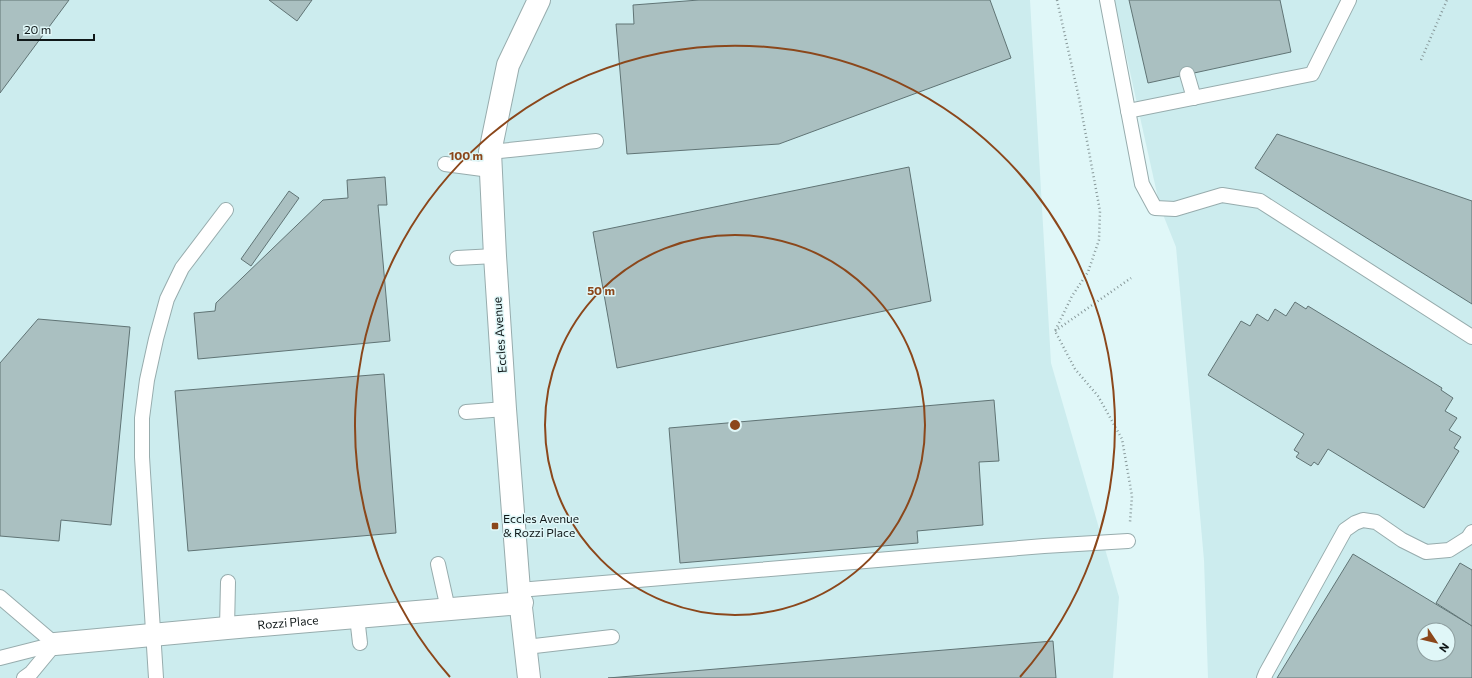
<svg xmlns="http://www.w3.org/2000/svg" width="1472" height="678" viewBox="0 0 1472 678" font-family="Commissioner,sans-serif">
  <rect width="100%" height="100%" fill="#e0f7f8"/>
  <!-- built -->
  <g fill="#ccecee" fill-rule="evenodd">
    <path d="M0,0H1030L1051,363L1119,597L1113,678H0Z"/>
    <path d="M1114,0H1472V678H1208L1204,560L1176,247L1160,207ZM1424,630H1448V654H1424Z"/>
  </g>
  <!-- building -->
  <g fill="#aac0c1" stroke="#607475" fill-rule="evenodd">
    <path d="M0,0H69L0,93Z"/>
    <path d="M269,0H312L297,21Z"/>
    <path d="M699,0H990L1011,58L779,144L627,154L616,24H634L633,5Z"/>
    <path d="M1129,0H1280L1291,52L1148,83Z"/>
    <path d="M1277,134L1472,201V304L1255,168Z"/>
    <path d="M909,167L931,301L617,368L593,232Z"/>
    <path d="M385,177L387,205H378L390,341L198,359L194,313L215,311L216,303L323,200L348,198L347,180Z"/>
    <path d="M289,191L299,198L251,266L241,259Z"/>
    <path d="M1295,302L1306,309L1308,306L1442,388L1441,390L1453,398L1445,411L1457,418L1449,430L1461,437L1454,448L1459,451L1424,508L1328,449L1318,465L1314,462L1311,466L1296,457L1299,453L1294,450L1304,434L1208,375L1241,321L1250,326L1257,314L1268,321L1275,309L1286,316Z"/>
    <path d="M38,319L130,327L111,525L61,520L59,541L0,536V363Z"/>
    <path d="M384,374L396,533L188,551L175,391Z"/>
    <path d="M994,400L999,461L979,462L983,525L917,531L918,543L680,563L669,428Z"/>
    <path d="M1353,554L1472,626V678H1277ZM1424,630H1448V654H1424Z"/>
    <path d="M1460,563L1472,570V626L1436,603Z"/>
    <path d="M1053,641L1056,678H608Z"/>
  </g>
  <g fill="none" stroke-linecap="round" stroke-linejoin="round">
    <defs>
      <g id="lane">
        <path d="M1107,0L1142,184L1155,208L1175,209L1222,195L1260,201L1472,337"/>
        <path d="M1187,74L1194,98"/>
        <path d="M1128,111L1312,74L1349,0"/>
        <path d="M490,152L596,141"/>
        <path d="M445,164L490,170"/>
        <path d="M457,258L495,256"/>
        <path d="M466,412L505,409"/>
        <path d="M438,564L448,609"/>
        <path d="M519,590L1044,546L1128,541"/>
        <path d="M0,597L55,644"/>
        <path d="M357,617L360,643"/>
        <path d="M227,628L228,582"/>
        <path d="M526,647L612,637"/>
        <path d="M0,658L55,644"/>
        <path d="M24,678L31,673L55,644"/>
        <path d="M156,678L142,457V418L147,380L156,339L167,299L182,268L226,210"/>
        <path d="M1264,678L1266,673L1345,530L1355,523L1363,520L1376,522L1402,540L1426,552L1449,550L1468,538L1472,532"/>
      </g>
      <g id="street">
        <path id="s1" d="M55,644L227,628L522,603"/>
        <path d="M529,678L519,590L505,409L495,256L490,152L508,65L539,0"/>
      </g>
    </defs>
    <!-- lane casing -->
    <use href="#lane" stroke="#97acad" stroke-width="16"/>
    <!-- street casing -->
    <use href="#street" stroke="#97acad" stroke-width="24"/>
    <!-- path -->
    <g stroke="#88999a" stroke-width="2.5" stroke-dasharray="1 3" stroke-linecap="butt">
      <path d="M1057,0L1079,98L1100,211L1099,240L1088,272L1072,296L1055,331L1075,369L1098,396L1122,439L1132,496L1130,522"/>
      <path d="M1421,60L1447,0"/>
      <path d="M1055,331L1131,278"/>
    </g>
    <!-- lane -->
    <use href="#lane" stroke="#fff" stroke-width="14"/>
    <!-- street -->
    <use href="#street" stroke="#fff" stroke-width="22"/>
  </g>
  <!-- distance rings -->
  <g fill="none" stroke="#8b471b" stroke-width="2">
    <circle cx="735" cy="425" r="190"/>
    <path d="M450 677A380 380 0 1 1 1020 677"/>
  </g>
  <!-- markers -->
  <rect fill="#8b471b" stroke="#e0f7f8" stroke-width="1.5" x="491" y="522" width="8" height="8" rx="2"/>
  <g text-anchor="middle" stroke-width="3" stroke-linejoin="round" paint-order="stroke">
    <!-- street labels -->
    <g font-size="12" fill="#101819" stroke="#e0f7f8">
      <text transform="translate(500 335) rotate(-94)" y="4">Eccles Avenue</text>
      <text dy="4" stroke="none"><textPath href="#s1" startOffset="234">Rozzi Place</textPath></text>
    </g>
    <!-- poi labels -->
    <g font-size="12" fill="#101819" stroke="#e0f7f8" text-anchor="start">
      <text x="503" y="523">Eccles Avenue<tspan x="503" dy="14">&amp; Rozzi Place</tspan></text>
    </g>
  </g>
  <circle cx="735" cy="425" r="6" fill="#8b471b" stroke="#e0f7f8" stroke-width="2"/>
  <g font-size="12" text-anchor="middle" font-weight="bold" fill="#8b471b" stroke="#e0f7f8" stroke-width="3" stroke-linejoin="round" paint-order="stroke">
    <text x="466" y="160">100 m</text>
    <text x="601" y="295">50 m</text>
  </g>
  <!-- north arrow -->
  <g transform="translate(1436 642) rotate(125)"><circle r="19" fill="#e0f7f8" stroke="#8d9e9f"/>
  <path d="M0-3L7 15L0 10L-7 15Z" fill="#8b471b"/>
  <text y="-6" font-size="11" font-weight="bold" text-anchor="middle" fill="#101819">N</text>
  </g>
  <!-- scale -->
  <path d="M18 34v6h76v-6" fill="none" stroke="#101819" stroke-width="2"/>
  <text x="24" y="34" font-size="12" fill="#101819" stroke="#e0f7f8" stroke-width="3" paint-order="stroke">20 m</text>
</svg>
